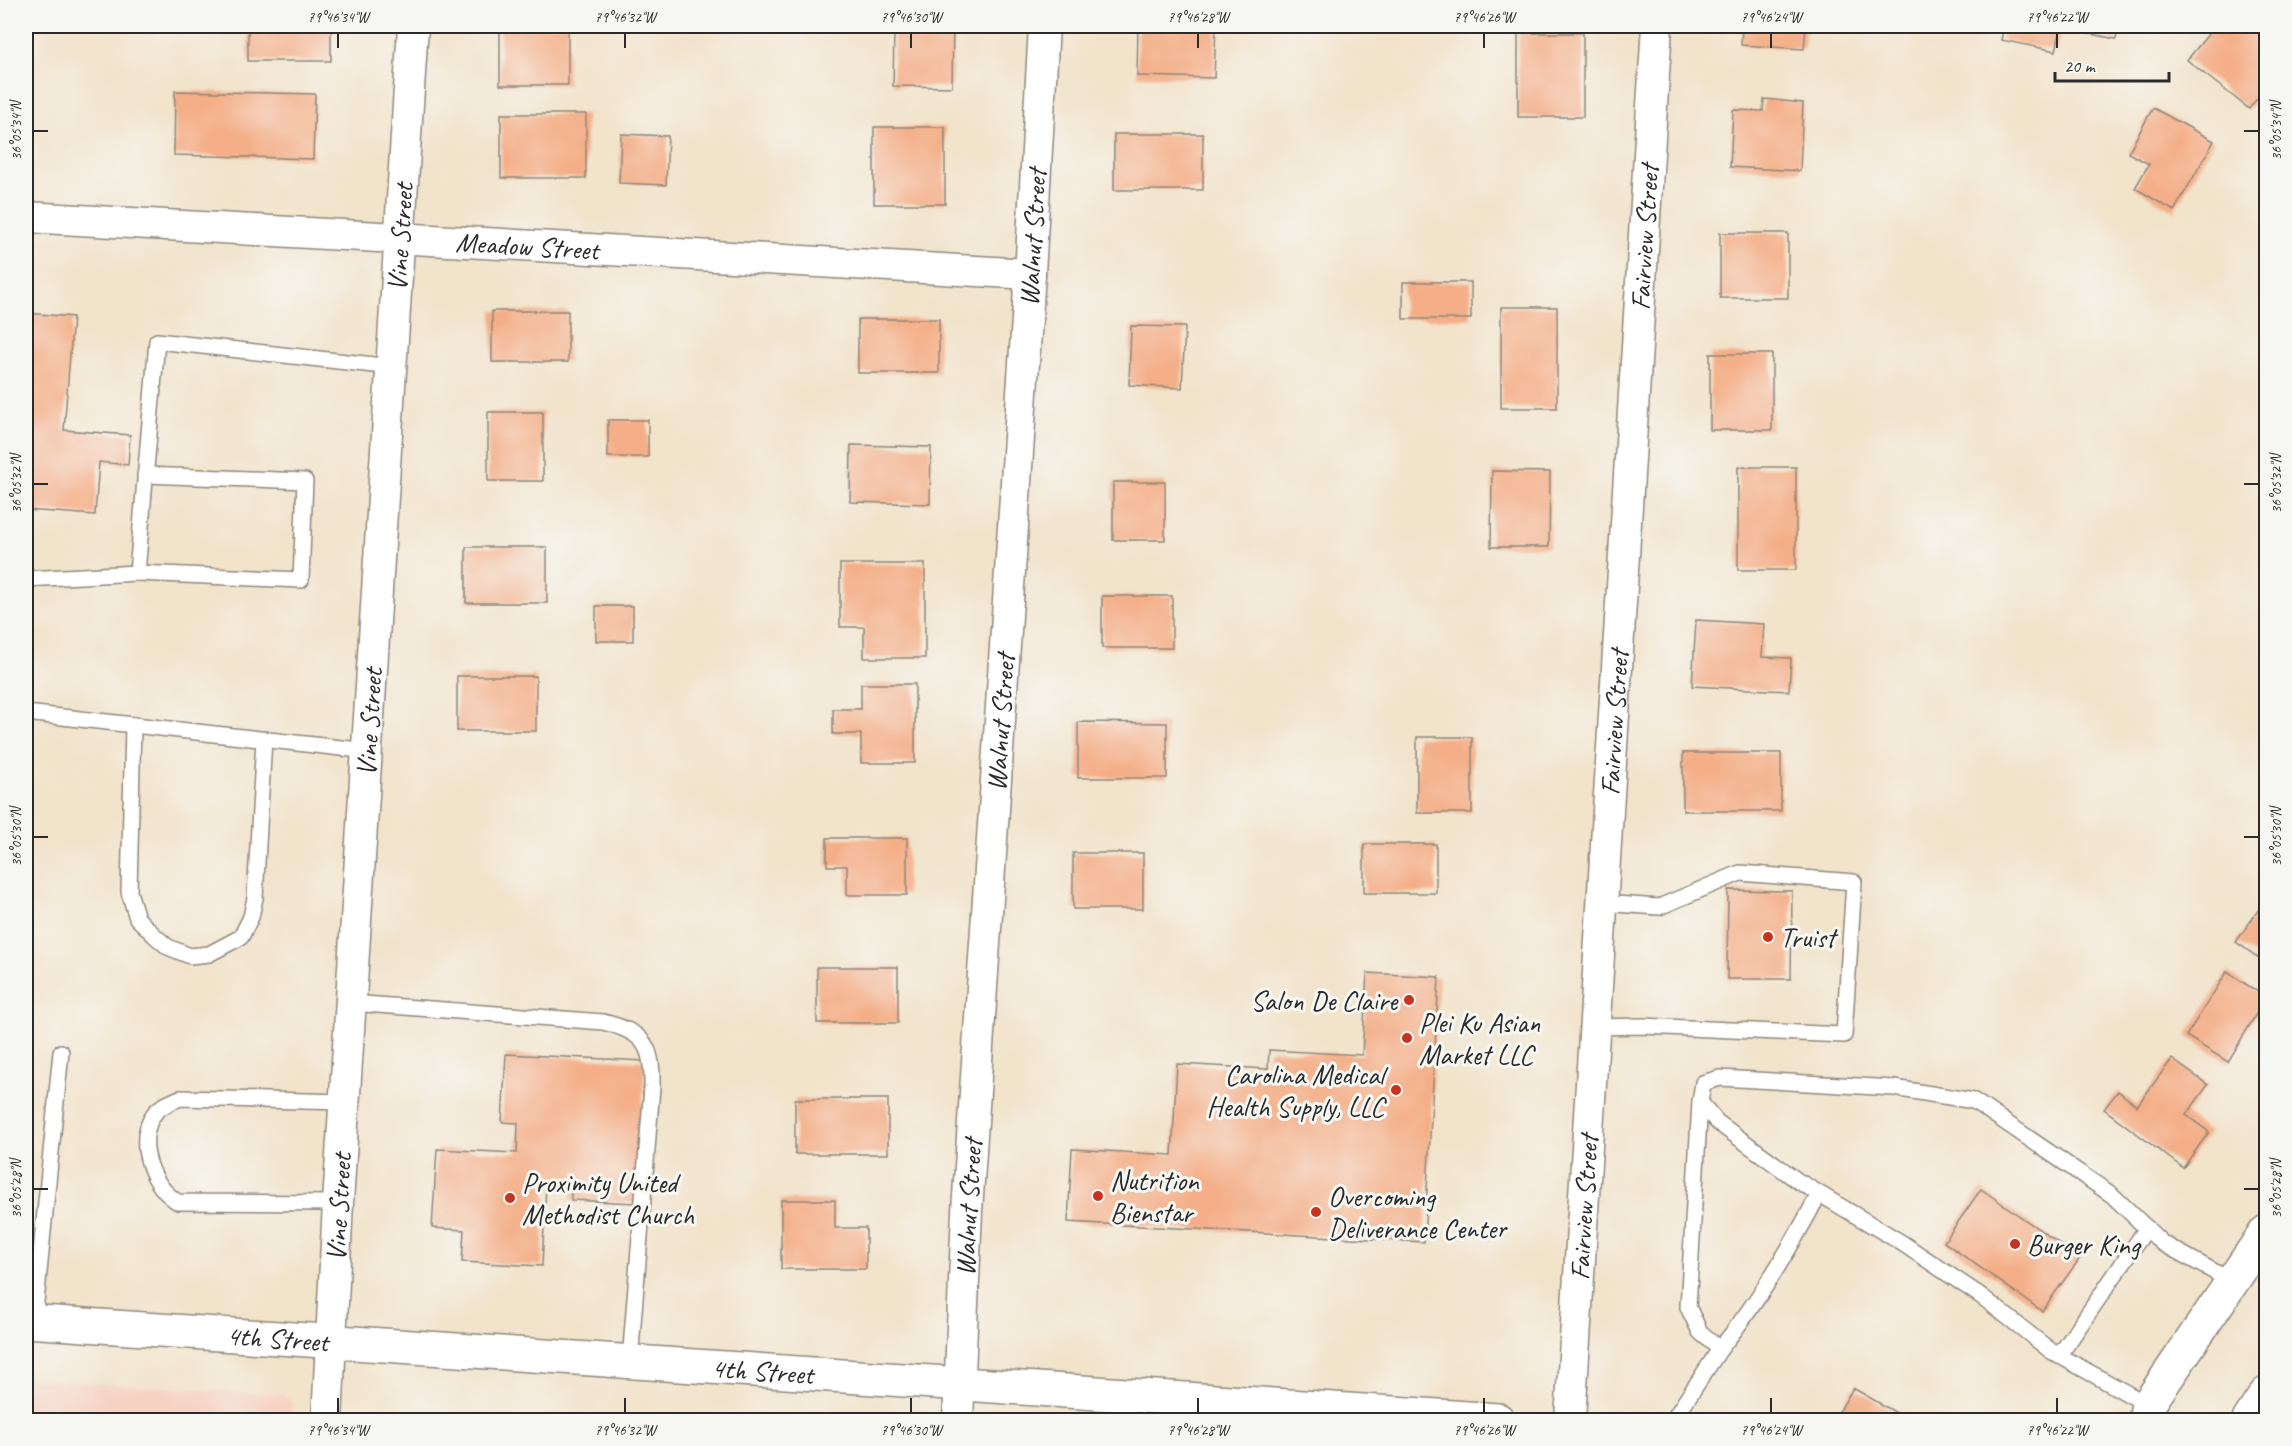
<svg xmlns="http://www.w3.org/2000/svg" width="2292" height="1446" viewBox="0 0 2292 1446" font-family="Caveat,sans-serif">
  <rect width="100%" height="100%" fill="#f6f6f2"/>
  <filter id="ink" filterUnits="userSpaceOnUse"><feTurbulence type="fractalNoise" baseFrequency=".0167" numOctaves="2"/><feDisplacementMap in="SourceGraphic" scale="12" xChannelSelector="R" yChannelSelector="G"/><feConvolveMatrix kernelMatrix="1 2 1 2 8 2 1 2 1" color-interpolation-filters="sRGB"/></filter>
  <filter id="wash" filterUnits="userSpaceOnUse"><feTurbulence type="fractalNoise" baseFrequency=".008" numOctaves="4" result="noise"/><feDisplacementMap in="SourceGraphic" scale="24" xChannelSelector="R" yChannelSelector="G"/><feGaussianBlur stdDeviation="1.35" result="paint"/><feColorMatrix in="noise" values="0 0 0 0 0 0 0 0 0 0 0 0 0 0 0 0 0 1.4 0 .05"/><feComposite in="paint" operator="in"/></filter>
  <g filter="url(#wash)">
    <rect width="100%" height="100%" fill="#f2e3cb"/>
    <!-- built -->
    <path fill="#f6d2c3" d="M26,1379L282,1395L292,1403L291,1420H26Z"/>
    <g id="blocks">
      <!-- building -->
      <g fill="#f4af88">
        <rect x="248" y="26" width="83" height="35"/>
        <rect x="500" y="26" width="68" height="59"/>
        <path d="M870,26H953L952,87L893,86L894,31L870,30Z"/>
        <path d="M1138,26H1216L1214,78L1137,76Z"/>
        <path d="M1742,26H1806L1804,49L1741,45Z"/>
        <path d="M2004,26H2118L2116,39L2061,28L2056,51L2001,40Z"/>
        <path d="M2215,26H2259L2266,32V87L2249,109L2187,60Z"/>
        <rect x="1518" y="33" width="65" height="84"/>
        <path d="M175,91L315,94L313,159L174,155Z"/>
        <path d="M1764,99L1803,103L1800,171L1730,167L1733,110L1763,111Z"/>
        <path d="M2153,108L2214,141L2174,211L2135,188L2149,164L2128,153Z"/>
        <rect x="501" y="114" width="85" height="64"/>
        <rect x="874" y="127" width="71" height="77"/>
        <path d="M621,134L668,136L666,185L619,183Z"/>
        <rect x="1114" y="134" width="89" height="56"/>
        <rect x="1720" y="233" width="68" height="65"/>
        <rect x="1403" y="282" width="68" height="37"/>
        <rect x="1501" y="307" width="56" height="101"/>
        <rect x="492" y="311" width="76" height="51"/>
        <path d="M26,313L73,317L64,430L130,435L128,465L99,462L95,515L26,510Z"/>
        <rect x="858" y="319" width="81" height="54"/>
        <path d="M1131,326L1185,327L1182,388L1129,385Z"/>
        <rect x="1710" y="354" width="62" height="76"/>
        <rect x="488" y="412" width="55" height="69"/>
        <rect x="608" y="420" width="40" height="37"/>
        <path d="M851,445L931,447L930,504L850,502Z"/>
        <rect x="1738" y="467" width="58" height="103"/>
        <path d="M1492,471L1550,472L1549,547H1491Z"/>
        <rect x="1113" y="482" width="52" height="58"/>
        <rect x="466" y="547" width="81" height="56"/>
        <path d="M840,564H925V658H864V627H840Z"/>
        <rect x="1102" y="596" width="70" height="52"/>
        <rect x="596" y="606" width="37" height="35"/>
        <path d="M1696,620L1764,624L1762,657L1791,658L1789,691L1692,686Z"/>
        <rect x="457" y="676" width="79" height="55"/>
        <path d="M861,684H915V763H861V734H833V709H861Z"/>
        <path d="M1078,722L1167,723V778H1078Z"/>
        <rect x="1417" y="737" width="55" height="76"/>
        <rect x="1683" y="753" width="98" height="58"/>
        <path d="M827,838H907V895H847V866H827Z"/>
        <rect x="1364" y="844" width="72" height="49"/>
        <rect x="1073" y="853" width="70" height="56"/>
        <path d="M1728,890L1792,891L1791,979H1727Z"/>
        <path d="M2266,899V963L2236,942Z"/>
        <rect x="817" y="967" width="81" height="56"/>
        <path d="M2227,972L2266,997L2228,1062L2186,1036Z"/>
        <path d="M1367,973L1439,977L1424,1242L1068,1222L1072,1149L1172,1155L1177,1064L1268,1069L1269,1050L1362,1055Z"/>
        <path d="M506,1054L645,1061L637,1203L571,1200V1188L546,1186L542,1266L462,1262L464,1230L432,1228L437,1149L517,1153L518,1123L502,1122Z"/>
        <path d="M2172,1059L2208,1085L2186,1115L2209,1132L2183,1168L2104,1109L2118,1091L2137,1106Z"/>
        <rect x="795" y="1099" width="93" height="55"/>
        <path d="M1981,1189L2080,1258L2042,1311L1944,1242Z"/>
        <path d="M781,1200H835V1228H866V1269H781Z"/>
        <path d="M1853,1388L1909,1420H1834Z"/>
      </g>
    </g>
  </g>
  <g filter="url(#ink)">
    <use href="#blocks" fill-opacity="0" stroke="#8e877b" stroke-width="1.5"/>
    <g fill="none" stroke-linecap="round" stroke-linejoin="round">
      <defs>
        <g id="lane">
          <path d="M137,573L301,580L305,481L145,475"/>
          <path d="M26,579L137,573L157,341L392,367"/>
          <path d="M26,713L368,751"/>
          <path d="M133,725L129,892L137,918L155,936L168,947L190,956L209,954L241,937L251,917L255,898L264,739"/>
          <path d="M351,1003L603,1022C644,1032 653,1045 652,1087L630,1361"/>
          <path d="M1594,1027L1643,1026L1844,1035L1854,882L1740,873L1659,907L1601,903"/>
          <path d="M1700,1102L1717,1122L1798,1181L1902,1243L1981,1296L2051,1351L2148,1405"/>
          <path d="M1819,1194C1790,1249 1759,1301 1720,1349L1700,1332L1688,1307L1700,1102L1703,1083L1720,1078L1894,1088L1974,1101L2112,1195L2162,1243L2233,1282"/>
          <path d="M338,1203L178,1202C153,1187 137,1147 151,1119C156,1107 169,1103 180,1098L345,1102"/>
          <path d="M34,1322L61,1052"/>
          <path d="M2059,1356L2147,1228"/>
          <path d="M1673,1420L1720,1349"/>
        </g>
        <g id="street">
          <path id="s1" d="M26,217L1030,274"/>
          <path id="s2" d="M327,1420L338,1203L413,26"/>
          <path id="s3" d="M958,1420L967,1211L1030,274L1044,26"/>
          <path id="s4" d="M1570,1420L1657,26"/>
        </g>
        <g id="secondary">
          <path id="s5" d="M26,1321L1498,1420"/>
        </g>
        <g id="primary">
          <path d="M2145,1420L2148,1405L2266,1232"/>
          <path d="M2249,1420L2266,1394"/>
        </g>
      </defs>
      <!-- lane casing -->
      <use href="#lane" stroke="#8e877b" stroke-width="18"/>
      <!-- street casing -->
      <use href="#street" stroke="#8e877b" stroke-width="33"/>
      <!-- secondary casing -->
      <use href="#secondary" stroke="#8e877b" stroke-width="36"/>
      <!-- primary casing -->
      <use href="#primary" stroke="#8e877b" stroke-width="36"/>
      <!-- lane -->
      <use href="#lane" stroke="#fff" stroke-width="15"/>
      <!-- street -->
      <use href="#street" stroke="#fff" stroke-width="30"/>
      <!-- secondary -->
      <use href="#secondary" stroke="#fff" stroke-width="33"/>
      <!-- primary -->
      <use href="#primary" stroke="#fff" stroke-width="33"/>
    </g>
  </g>
  <!-- ticks -->
  <path fill="none" stroke="#2b2b2b" stroke-width="2" d="M338,33V48M625,33V48M911,33V48M1198,33V48M1484,33V48M1771,33V48M2057,33V48M33,131H48M2244,131H2259M33,484H48M2244,484H2259M33,837H48M2244,837H2259M33,1189H48M2244,1189H2259M338,1398V1413M625,1398V1413M911,1398V1413M1198,1398V1413M1484,1398V1413M1771,1398V1413M2057,1398V1413"/>
  <!-- markers -->
  <g fill="#c8321e" stroke="#f6f6f2" stroke-width="2">
    <circle cx="1768" cy="937" r="6"/>
    <circle cx="1409" cy="1000" r="6"/>
    <circle cx="1407" cy="1038" r="6"/>
    <circle cx="1396" cy="1090" r="6"/>
    <circle cx="1098" cy="1196" r="6"/>
    <circle cx="510" cy="1198" r="6"/>
    <circle cx="1316" cy="1212" r="6"/>
    <circle cx="2015" cy="1244" r="6"/>
  </g>
  <g text-anchor="middle" stroke-width="6" stroke-linejoin="round" paint-order="stroke">
    <!-- street labels -->
    <g font-size="28" fill="#2b2b2b" stroke="#f6f6f2">
      <text dy="10" stroke="none"><textPath href="#s2" startOffset="1185">Vine Street</textPath></text>
      <text dy="10" stroke="none"><textPath href="#s3" startOffset="1185">Walnut Street</textPath></text>
      <text dy="10" stroke="none"><textPath href="#s4" startOffset="1185">Fairview Street</textPath></text>
      <text dy="10" stroke="none"><textPath href="#s1" startOffset="502">Meadow Street</textPath></text>
      <text dy="10" stroke="none"><textPath href="#s2" startOffset="699">Vine Street</textPath></text>
      <text dy="10" stroke="none"><textPath href="#s3" startOffset="699">Walnut Street</textPath></text>
      <text dy="10" stroke="none"><textPath href="#s4" startOffset="699">Fairview Street</textPath></text>
      <text dy="10" stroke="none"><textPath href="#s2" startOffset="213">Vine Street</textPath></text>
      <text dy="10" stroke="none"><textPath href="#s3" startOffset="213">Walnut Street</textPath></text>
      <text dy="10" stroke="none"><textPath href="#s4" startOffset="213">Fairview Street</textPath></text>
      <text dy="10" stroke="none"><textPath href="#s5" startOffset="252">4th Street</textPath></text>
      <text dy="10" stroke="none"><textPath href="#s5" startOffset="738">4th Street</textPath></text>
    </g>
    <!-- poi labels -->
    <g font-size="28" fill="#2b2b2b" stroke="#f6f6f2" text-anchor="start">
      <text x="1780" y="947">Truist</text>
      <text x="1397" y="1010" text-anchor="end">Salon De Claire</text>
      <text x="1419" y="1032">Plei Ku Asian<tspan x="1419" dy="32">Market LLC</tspan></text>
      <text x="1384" y="1084" text-anchor="end">Carolina Medical<tspan x="1384" dy="32">Health Supply, LLC</tspan></text>
      <text x="1110" y="1190">Nutrition<tspan x="1110" dy="32">Bienstar</tspan></text>
      <text x="522" y="1192">Proximity United<tspan x="522" dy="32">Methodist Church</tspan></text>
      <text x="1328" y="1206">Overcoming<tspan x="1328" dy="32">Deliverance Center</tspan></text>
      <text x="2027" y="1254">Burger King</text>
    </g>
  </g>
  <!-- margin -->
  <rect width="2292" height="1446" fill="none" stroke="#f6f6f2" stroke-width="66"/>
  <!-- scale -->
  <path d="M2055 72v9h114v-9" fill="none" stroke="#2b2b2b" stroke-width="3"/>
  <text x="2064" y="72" font-size="18" fill="#2b2b2b" stroke="#f6f6f2" stroke-width="4.5" paint-order="stroke">20 m</text>
  <rect x="33" y="33" width="2226" height="1380" fill="none" stroke="#2b2b2b" stroke-width="2"/>
  <g font-size="15" text-anchor="middle" fill="#2b2b2b">
    <text x="338" y="22">79°46'34"W</text>
    <text x="625" y="22">79°46'32"W</text>
    <text x="911" y="22">79°46'30"W</text>
    <text x="1198" y="22">79°46'28"W</text>
    <text x="1484" y="22">79°46'26"W</text>
    <text x="1771" y="22">79°46'24"W</text>
    <text x="2057" y="22">79°46'22"W</text>
    <text transform="translate(16 131) rotate(-90)" y="5">36°05'34"N</text>
    <text transform="translate(2276 131) rotate(-90)" y="5">36°05'34"N</text>
    <text transform="translate(16 484) rotate(-90)" y="5">36°05'32"N</text>
    <text transform="translate(2276 484) rotate(-90)" y="5">36°05'32"N</text>
    <text transform="translate(16 837) rotate(-90)" y="5">36°05'30"N</text>
    <text transform="translate(2276 837) rotate(-90)" y="5">36°05'30"N</text>
    <text transform="translate(16 1189) rotate(-90)" y="5">36°05'28"N</text>
    <text transform="translate(2276 1189) rotate(-90)" y="5">36°05'28"N</text>
    <text x="338" y="1435">79°46'34"W</text>
    <text x="625" y="1435">79°46'32"W</text>
    <text x="911" y="1435">79°46'30"W</text>
    <text x="1198" y="1435">79°46'28"W</text>
    <text x="1484" y="1435">79°46'26"W</text>
    <text x="1771" y="1435">79°46'24"W</text>
    <text x="2057" y="1435">79°46'22"W</text>
  </g>
</svg>
